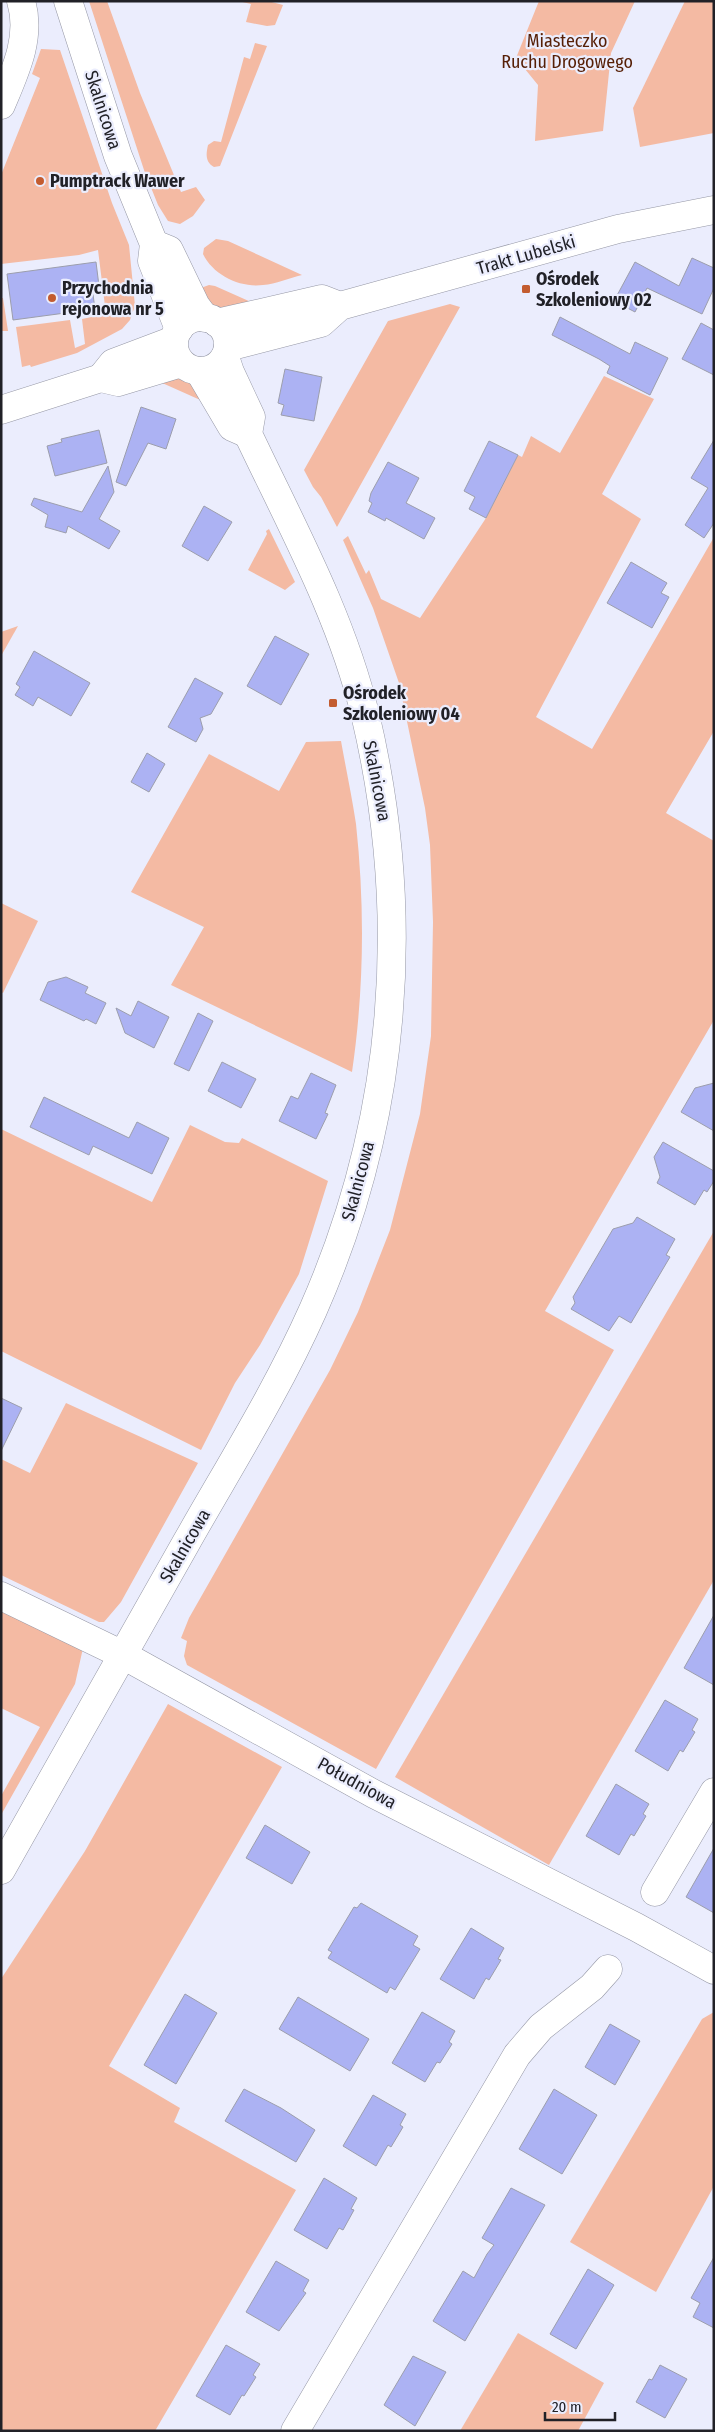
<svg xmlns="http://www.w3.org/2000/svg" width="715" height="2432" viewBox="0 0 715 2432" font-family="'Fira Sans Condensed',sans-serif">
  <rect width="100%" height="100%" fill="#ebedfd"/>
  <!-- green -->
  <g fill="#f4baa3">
    <path d="M89,1H107L140,93L181,192L196,187L205,200L193,216L180,224L168,221L158,205L144,170Z"/>
    <path d="M238,1H268L283,5L275,25L267,26L246,22L251,4Z"/>
    <path d="M539,1H635L611,53L603,131L535,141L538,85L516,58Z"/>
    <path d="M685,1H714V133L640,147L633,108Z"/>
    <path d="M255,43L267,46L220,166L214,167C205,162 206,154 208,145L214,141L221,142L244,57L250,59Z"/>
    <path d="M41,49L60,50L112,203L129,245L135,306L130,320L122,329L77,353L31,367L30,365L22,367L16,327L70,320L75,348L85,344L82,319L106,314L98,250L79,255L1,264V175L40,78L32,74Z"/>
    <path d="M216,239L228,241L302,275C289,278 276,284 263,285C240,288 213,275 203,254L204,248Z"/>
    <path d="M209,285L215,286L251,302C219,309 219,316 198,289Z"/>
    <path d="M1,298H3L8,331H1Z"/>
    <path d="M450,304L460,307L337,527L321,497L313,487L304,470L388,321Z"/>
    <path d="M604,376L654,399L602,494L641,519L536,717L592,749L714,537V731L666,813L714,841V1020L545,1311L614,1350L376,1769L187,1665L184,1656L187,1641L181,1638L189,1618L330,1370L358,1312L390,1230L420,1114L431,1036L433,922L430,845L425,808L399,683L373,608L343,540L348,536L366,574L369,570L381,599L420,618L486,518L518,455L522,457L531,436L560,453Z"/>
    <path d="M173,377L194,384L207,403L160,382Z"/>
    <path d="M269,529L295,582L285,590L248,570L267,534L266,531Z"/>
    <path d="M18,626L1,656V632Z"/>
    <path d="M341,741C346,769 352,797 356,824C365,907 364,990 352,1072L171,985L204,927L131,892L209,754L279,791L306,742Z"/>
    <path d="M1,903L38,921L3,993L1,992Z"/>
    <path d="M190,1125L225,1142L239,1143L242,1138L328,1181L299,1274L260,1345L235,1383L201,1450L1,1351V1129L152,1202Z"/>
    <path d="M714,1231V1580L549,1865L395,1777Z"/>
    <path d="M66,1403L198,1463L121,1602L104,1622H99L1,1575V1459L30,1473Z"/>
    <path d="M1,1608L83,1648L75,1684L1,1815V1796L40,1727L1,1708Z"/>
    <path d="M168,1704L282,1767L109,2066L180,2108L174,2122L296,2190L155,2431H1V1979L85,1851Z"/>
    <path d="M714,2012V2186L656,2292L570,2242L702,2019Z"/>
    <path d="M518,2333L604,2383L578,2431H460Z"/>
  </g>
  <!-- building -->
  <g fill="#acb2f3" stroke="#9c9eac">
    <path d="M692,258L714,268V288L702,314L647,288L635,312L614,301L635,262L679,286Z"/>
    <path d="M96,262L99,286L92,287L95,309L13,320L7,274Z"/>
    <path d="M560,317L630,354L635,342L668,358L650,395L607,373L610,366L599,359L552,335Z"/>
    <path d="M701,323L714,330V375L682,359Z"/>
    <path d="M285,369L322,377L314,421L281,415L284,405L278,403Z"/>
    <path d="M141,407L176,419L166,449L148,443L126,486L116,482Z"/>
    <path d="M99,430L107,463L55,476L47,446L62,442L61,439Z"/>
    <path d="M714,440V523L704,538L685,525L708,488L691,478Z"/>
    <path d="M489,441L518,455L486,518L469,509L475,497L464,491Z"/>
    <path d="M388,462L419,478L406,503L435,518L424,539L386,518L385,521L368,512L372,503L369,501L371,493Z"/>
    <path d="M108,466L114,492L99,519L120,531L109,549L68,526L66,533L45,527L48,515L31,505L34,498L82,512Z"/>
    <path d="M204,506L232,522L208,561L182,546Z"/>
    <path d="M631,562L667,583L661,593L669,597L652,628L607,603Z"/>
    <path d="M275,636L309,654L281,705L247,686Z"/>
    <path d="M34,651L90,683L71,716L38,697L33,706L15,695L20,687L16,684Z"/>
    <path d="M195,678L223,693L211,714L200,718L203,729L196,742L168,727Z"/>
    <path d="M147,753L165,764L149,792L131,782Z"/>
    <path d="M66,977L88,987L85,993L106,1003L96,1024L86,1019L84,1021L40,1000L48,982Z"/>
    <path d="M138,1001L169,1017L154,1048L125,1033L116,1008L131,1016Z"/>
    <path d="M198,1013L213,1021L189,1071L174,1064Z"/>
    <path d="M222,1062L256,1079L241,1108L208,1091Z"/>
    <path d="M311,1073L336,1085L325,1113L328,1114L316,1139L279,1121L291,1096L298,1099Z"/>
    <path d="M714,1083V1131L681,1112L695,1088Z"/>
    <path d="M44,1097L129,1138L137,1122L169,1138L152,1174L93,1146L89,1155L30,1127Z"/>
    <path d="M663,1142L714,1171V1181L707,1192L704,1190L695,1205L657,1183L660,1177L654,1157Z"/>
    <path d="M637,1217L675,1239L666,1255L670,1257L631,1323L619,1316L609,1331L571,1309L575,1303L573,1297L613,1229L633,1223Z"/>
    <path d="M1,1398L22,1408L1,1451Z"/>
    <path d="M714,1615V1685L684,1668Z"/>
    <path d="M665,1700L698,1719L692,1730L695,1732L683,1752L680,1750L668,1771L635,1751Z"/>
    <path d="M616,1784L649,1804L643,1814L646,1816L634,1836L631,1834L619,1855L586,1836Z"/>
    <path d="M265,1825L310,1852L292,1884L246,1858Z"/>
    <path d="M714,1848V1913L686,1897Z"/>
    <path d="M361,1903L418,1936L413,1945L420,1949L395,1990L390,1987L387,1993L328,1958L332,1952L328,1950L354,1907L357,1908Z"/>
    <path d="M471,1928L504,1948L498,1959L501,1960L489,1980L486,1978L474,1999L440,1979Z"/>
    <path d="M185,1994L217,2013L176,2084L144,2065Z"/>
    <path d="M298,1997L369,2039L350,2071L279,2029Z"/>
    <path d="M422,2012L455,2031L449,2042L452,2044L440,2063L437,2062L425,2082L392,2063Z"/>
    <path d="M610,2024L640,2041L615,2085L585,2067Z"/>
    <path d="M244,2089L281,2108L315,2130L296,2162L225,2121Z"/>
    <path d="M554,2089L597,2115L562,2174L519,2149Z"/>
    <path d="M373,2095L406,2114L400,2125L403,2127L391,2147L388,2145L376,2166L343,2146Z"/>
    <path d="M324,2178L357,2198L351,2209L354,2210L343,2230L339,2228L327,2249L294,2230Z"/>
    <path d="M511,2188L545,2205L465,2341L433,2321L463,2271L474,2278L487,2254L494,2245L482,2238Z"/>
    <path d="M714,2257V2328L693,2317L700,2303L691,2298Z"/>
    <path d="M276,2261L309,2280L303,2291L306,2293L279,2331L246,2312Z"/>
    <path d="M588,2269L614,2285L576,2349L550,2334Z"/>
    <path d="M226,2345L260,2364L253,2375L256,2377L244,2396L242,2395L230,2415L196,2396Z"/>
    <path d="M413,2356L446,2372L415,2426L384,2405Z"/>
    <path d="M660,2365L687,2379L665,2418L636,2402L649,2379L652,2380Z"/>
  </g>
  <g fill="none" stroke-linecap="round" stroke-linejoin="round">
    <defs>
      <g id="minor">
        <path d="M68,1L118,156L154,244L152,261L179,329"/>
        <path d="M1,105C15,72 32,37 21,1"/>
        <path d="M154,244L169,250L196,306L205,318"/>
        <circle cx="201" cy="344" r="27"/>
        <path d="M217,323L322,299L340,306"/>
        <path d="M228,347L321,323L340,306L618,229L714,210"/>
        <path d="M199,371L232,427L248,434"/>
        <path d="M101,378L113,363L174,340"/>
        <path d="M1,410L101,378L118,382L181,363"/>
        <path d="M1,1596L123,1655L374,1794L636,1927L714,1970"/>
        <path d="M1,1870C63,1761 124,1652 186,1543C229,1467 277,1391 313,1310C397,1120 413,916 365,714C341,615 291,525 248,434L251,417L230,372L225,357"/>
        <path d="M655,1892L714,1792"/>
        <path d="M295,2431L517,2055L541,2027L592,1987L608,1969"/>
      </g>
    </defs>
    <!-- minor casing -->
    <use href="#minor" stroke="#9597a5" stroke-width="29"/>
    <!-- minor -->
    <use href="#minor" stroke="#fff" stroke-width="28"/>
  </g>
  <!-- markers -->
  <g fill="#c35c30" stroke="#ebedfd" stroke-width="2">
    <circle cx="40" cy="181" r="5"/>
    <rect x="521" y="284" width="10" height="10" rx="2.5"/>
    <circle cx="52" cy="298" r="5"/>
    <rect x="328" y="698" width="10" height="10" rx="2.5"/>
  </g>
  <g text-anchor="middle" stroke-width="4.5" stroke-linejoin="round" paint-order="stroke">
    <!-- park labels -->
    <g font-size="18" fill="#561f06" stroke="#ebedfd">
      <text x="567" y="47">Miasteczko<tspan x="567" dy="21">Ruchu Drogowego</tspan></text>
    </g>
    <!-- street labels -->
    <g font-size="18" fill="#212127" stroke="#ebedfd">
      <text transform="translate(103 110) rotate(72)" y="6">Skalnicowa</text>
      <text transform="translate(526 255) rotate(-16)" y="6">Trakt Lubelski</text>
      <text transform="translate(377 781) rotate(79)" y="6">Skalnicowa</text>
      <text transform="translate(358 1181) rotate(-75)" y="6">Skalnicowa</text>
      <text transform="translate(185 1546) rotate(-60)" y="6">Skalnicowa</text>
      <text transform="translate(357 1783) rotate(29)" y="6">Południowa</text>
    </g>
    <!-- poi labels -->
    <g font-size="18" font-weight="bold" fill="#212127" stroke="#ebedfd" text-anchor="start">
      <text x="50" y="187">Pumptrack Wawer</text>
      <text x="536" y="285">Ośrodek<tspan x="536" dy="21">Szkoleniowy 02</tspan></text>
      <text x="62" y="294">Przychodnia<tspan x="62" dy="21">rejonowa nr 5</tspan></text>
      <text x="343" y="699">Ośrodek<tspan x="343" dy="21">Szkoleniowy 04</tspan></text>
    </g>
  </g>
  <!-- border -->
  <rect width="715" height="2432" fill="none" stroke="#212127" stroke-width="5"/>
  <!-- scale -->
  <path d="M545 2412v8h70v-8" fill="none" stroke="#212127" stroke-width="2.5"/>
  <text x="552" y="2412" font-size="15" fill="#212127" stroke="#ebedfd" stroke-width="4" paint-order="stroke">20 m</text>
</svg>
